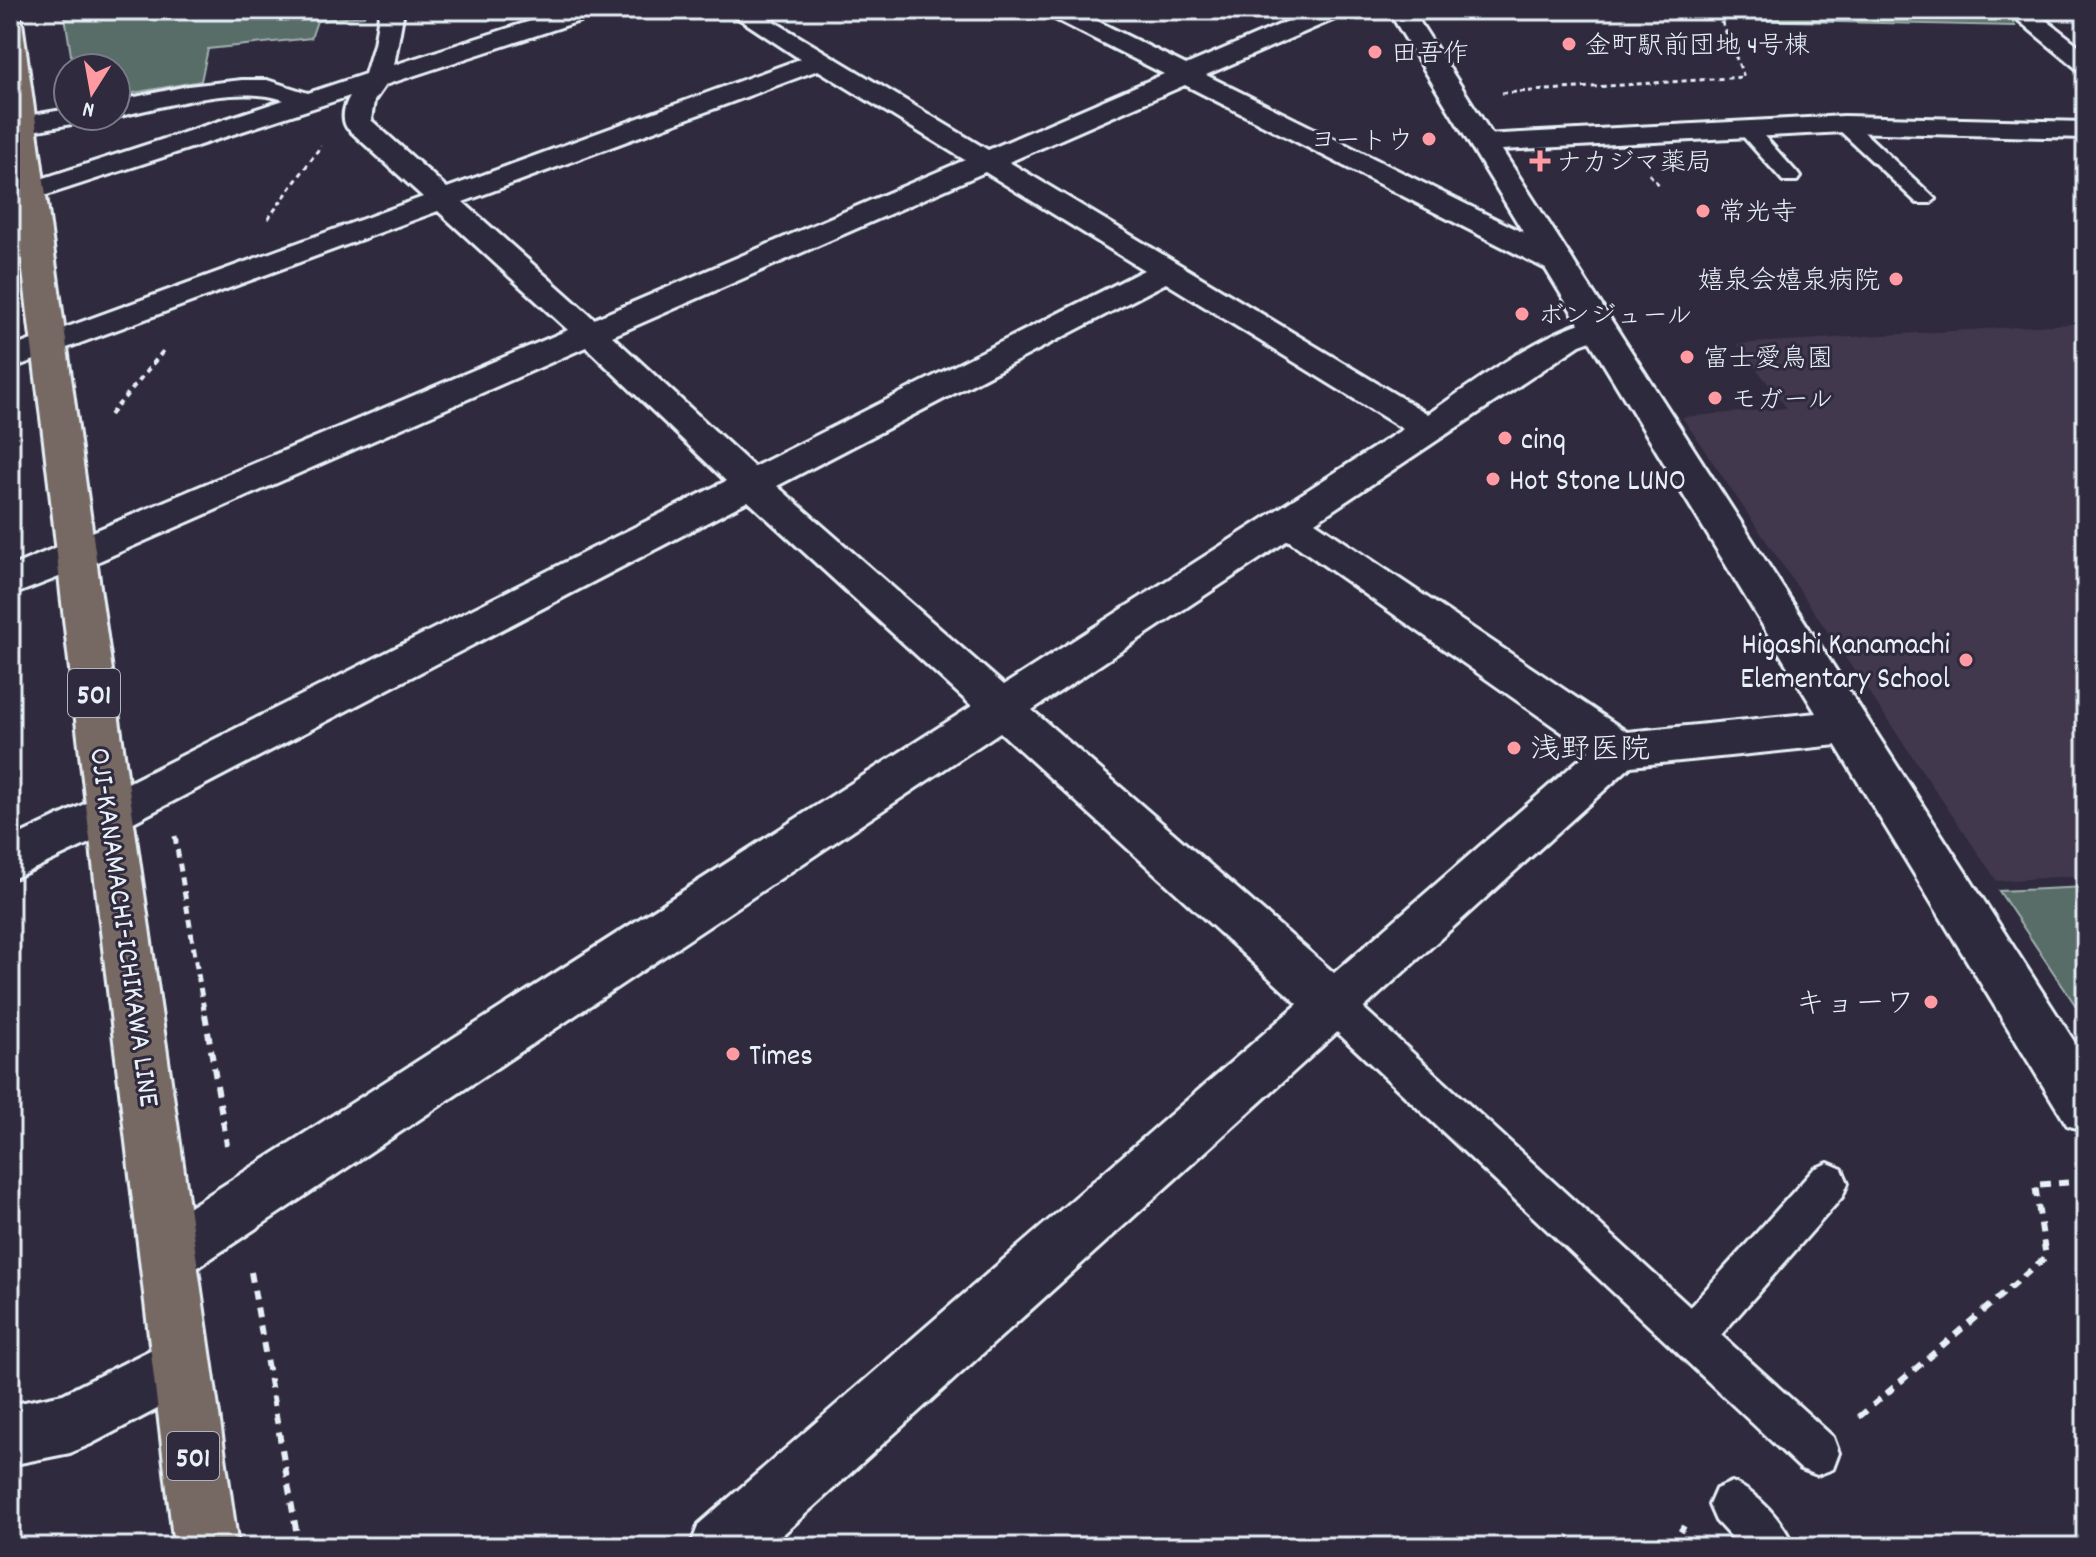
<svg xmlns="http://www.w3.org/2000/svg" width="2096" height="1557" viewBox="0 0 2096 1557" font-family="Dekko,'Klee One',sans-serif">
  <rect width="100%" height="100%" fill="#2f2a3d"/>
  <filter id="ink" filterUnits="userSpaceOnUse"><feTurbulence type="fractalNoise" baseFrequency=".0125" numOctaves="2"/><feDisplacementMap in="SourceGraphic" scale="16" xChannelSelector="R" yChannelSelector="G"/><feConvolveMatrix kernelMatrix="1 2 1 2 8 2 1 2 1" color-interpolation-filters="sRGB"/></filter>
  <g filter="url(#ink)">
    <!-- built -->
    <path fill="#42394e" d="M2086,323V875L1997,881L1682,417L1787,408L1737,344Z"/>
    <!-- green -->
    <g fill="#586d67" stroke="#a0afb0" stroke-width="2">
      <path d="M64,10H366L364,16L317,21L311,38L208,49L201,81L116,96V68H73Z"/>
      <path d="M1654,10H2008L2015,26L1662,18Z"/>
      <path d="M2086,887V1021L1999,891Z"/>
    </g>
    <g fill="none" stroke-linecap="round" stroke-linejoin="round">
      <defs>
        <g id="service">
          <path d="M1844,118L1851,120L1931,195L1935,199L1931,203H1917L1837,128L1834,124Z"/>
          <path d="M1747,123L1754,125L1797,173L1800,177L1797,181H1783L1740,133L1737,129L1740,125Z"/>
          <path d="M1334,989L1347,993L1690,1307L1814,1169L1828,1163L1842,1169L1848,1183L1842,1197L1721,1335L1833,1437L1839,1453L1833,1469L1817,1475L1801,1469L1321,1017L1316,1005L1321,993Z"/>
          <path d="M1732,1482C1758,1493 1783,1521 1794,1547H1740L1716,1521L1709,1505L1716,1489Z"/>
        </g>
        <g id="minor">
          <path d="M380,10H404L394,65L565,10H601L598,15L385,85L374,101L371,120L447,188L800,59L726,10H755L988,150L1164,74L1047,15L1044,10H1075L1186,65L1314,10H1347L1344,15L1206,75L1570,256L1574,263L1570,270L1559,272L1548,270L1185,85L1009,162L1428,414C1466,389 1569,310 1610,320L1615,327L1610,334L1580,345L1315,522L1627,732L1847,710L1862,715L1868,727L1862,739L1847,744L1631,766L769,1547H690L699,1524L1298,1004L1000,732L189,1273L169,1281L149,1273L141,1253L149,1233L972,706L748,501L126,826L10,880V839L110,792L726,481L586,347L90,565L10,596V567L568,330L438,211L10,369V348L423,197L347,128C341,118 344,106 350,96L10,207V189L284,100C237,84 163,107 116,117L112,116H116V101L188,86L242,80H267L308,93L365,74L374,44ZM818,70L965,160L594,319L463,202ZM985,172L1144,270L754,467L612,336ZM1166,283L1403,429L1004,685L777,486ZM1288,540L1589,751L1334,973L1032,710Z"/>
          <path d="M2006,10H2033L2086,51V72L2077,69Z"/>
          <path d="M68,109V116H86L83,122L10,135V119Z"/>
          <path d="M1844,116L2086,122V138L1844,132L1483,151L1473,149L1469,143L1473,137L1483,135Z"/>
        </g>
        <g id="tertiary">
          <path d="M1388,10H1412L2086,1060V1132L2067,1125Z"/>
          <path d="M180,1335L201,1344L210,1365L201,1386L91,1444L70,1453L10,1465V1405L63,1394Z"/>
        </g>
        <path id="primary" d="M10,15L19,17L22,22L101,594L238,1547H174L61,594C47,443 22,293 10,142C7,100 10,57 10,15Z"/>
      </defs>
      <!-- service casing -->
      <use href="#service" stroke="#e8f1f8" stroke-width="6"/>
      <!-- minor casing -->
      <use href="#minor" stroke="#e8f1f8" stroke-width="6"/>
      <!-- tertiary casing -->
      <use href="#tertiary" stroke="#e8f1f8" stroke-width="6"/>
      <!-- primary casing -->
      <use href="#primary" stroke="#e8f1f8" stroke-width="6"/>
      <!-- path-far3 -->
      <g stroke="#e8f1f8" stroke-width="3" stroke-dasharray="5 4" stroke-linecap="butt">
        <path d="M1707,10L1721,23"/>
        <path d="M1502,93L1744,77L1717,10"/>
        <path d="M1649,174L1659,185"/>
        <path d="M268,219L321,146"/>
      </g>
      <!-- path-far2 -->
      <path stroke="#e8f1f8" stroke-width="4" stroke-dasharray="6 5" stroke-linecap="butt" d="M110,415L165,349"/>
      <!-- path-far1 -->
      <path stroke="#e8f1f8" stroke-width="5" stroke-dasharray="8 6" stroke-linecap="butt" d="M175,836L205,1016"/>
      <!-- path -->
      <g stroke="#e8f1f8" stroke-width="6" stroke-dasharray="10 8" stroke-linecap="butt">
        <path d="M205,1014L227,1145"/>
        <path d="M2077,1162L2086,1177"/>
        <path d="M251,1272L299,1547"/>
        <path d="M1859,1417L2046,1257L2035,1185L2086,1181"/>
        <path d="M1671,1547L1684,1526"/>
      </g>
      <!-- service -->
      <use href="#service" fill="#2f2a3d" fill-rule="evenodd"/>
      <!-- minor -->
      <use href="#minor" fill="#2f2a3d" fill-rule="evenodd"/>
      <!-- tertiary -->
      <use href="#tertiary" fill="#2f2a3d" fill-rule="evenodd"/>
      <!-- primary -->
      <use href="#primary" fill="#766964" fill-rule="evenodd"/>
    </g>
  </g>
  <!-- markers -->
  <g fill="#ff9aa2" stroke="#2f2a3d" stroke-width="3">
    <circle cx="1569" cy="44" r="8"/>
    <circle cx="1375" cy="52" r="8"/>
    <circle cx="1429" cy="139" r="8"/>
    <path d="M1536 149h8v8h8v8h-8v8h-8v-8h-8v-8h8z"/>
    <circle cx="1703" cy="211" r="8"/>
    <circle cx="1896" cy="279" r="8"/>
    <circle cx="1522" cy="314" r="8"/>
    <circle cx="1687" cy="357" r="8"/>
    <circle cx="1715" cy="398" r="8"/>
    <circle cx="1505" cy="438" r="8"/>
    <circle cx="1493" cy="479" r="8"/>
    <circle cx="1966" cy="660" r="8"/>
    <circle cx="1514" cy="748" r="8"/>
    <circle cx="1931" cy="1002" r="8"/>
    <circle cx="733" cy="1054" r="8"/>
  </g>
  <g text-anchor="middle" stroke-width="6" stroke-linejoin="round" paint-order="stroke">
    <!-- far-poi labels -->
    <g font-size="26" fill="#e8f1f8" stroke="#2f2a3d" text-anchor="start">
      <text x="1585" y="53">金町駅前団地 4号棟</text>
      <text x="1391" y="61">田吾作</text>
      <text x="1413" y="148" text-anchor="end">ヨートウ</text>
      <text x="1556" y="170">ナカジマ薬局</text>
      <text x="1719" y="220">常光寺</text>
      <text x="1880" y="288" text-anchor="end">嬉泉会嬉泉病院</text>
      <text x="1538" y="323">ボンジュール</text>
      <text x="1703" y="366">富士愛鳥園</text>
      <text x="1731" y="407">モガール</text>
    </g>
    <!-- shield labels -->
    <g fill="#2f2a3d" stroke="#b0b5c0" stroke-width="2">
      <rect x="68" y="669" width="52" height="48" rx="6"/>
      <rect x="167" y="1432" width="52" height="48" rx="6"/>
    </g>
    <g font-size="28" font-weight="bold" fill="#e8f1f8">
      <text x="94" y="703">501</text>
      <text x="193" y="1466">501</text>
    </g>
    <!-- poi labels -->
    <g font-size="30" fill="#e8f1f8" stroke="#2f2a3d" text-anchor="start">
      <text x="1521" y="448">cinq</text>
      <text x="1509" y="489">Hot Stone LUNO</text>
      <text x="1950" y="653" text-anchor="end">Higashi Kanamachi<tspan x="1950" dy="34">Elementary School</tspan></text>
      <text x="1530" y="758">浅野医院</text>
      <text x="1915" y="1012" text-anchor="end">キョーワ</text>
      <text x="749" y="1064">Times</text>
    </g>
    <!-- street labels -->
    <g font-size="30" fill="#e8f1f8" stroke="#2f2a3d">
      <text transform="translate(126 927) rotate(82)" y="10">OJI-KANAMACHI-ICHIKAWA LINE</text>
    </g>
  </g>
  <!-- margin -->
  <rect width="2096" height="1557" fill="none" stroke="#2f2a3d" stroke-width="40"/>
  <rect x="20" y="20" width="2056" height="1517" fill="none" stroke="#e8f1f8" stroke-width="3" filter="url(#ink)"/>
  <!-- north arrow -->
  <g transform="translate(92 92) rotate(191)"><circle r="38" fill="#2f2a3d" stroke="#797a88" stroke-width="2"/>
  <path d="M0-6L14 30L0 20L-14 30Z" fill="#ff9aa2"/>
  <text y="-12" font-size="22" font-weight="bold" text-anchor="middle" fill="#e8f1f8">N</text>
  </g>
</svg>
